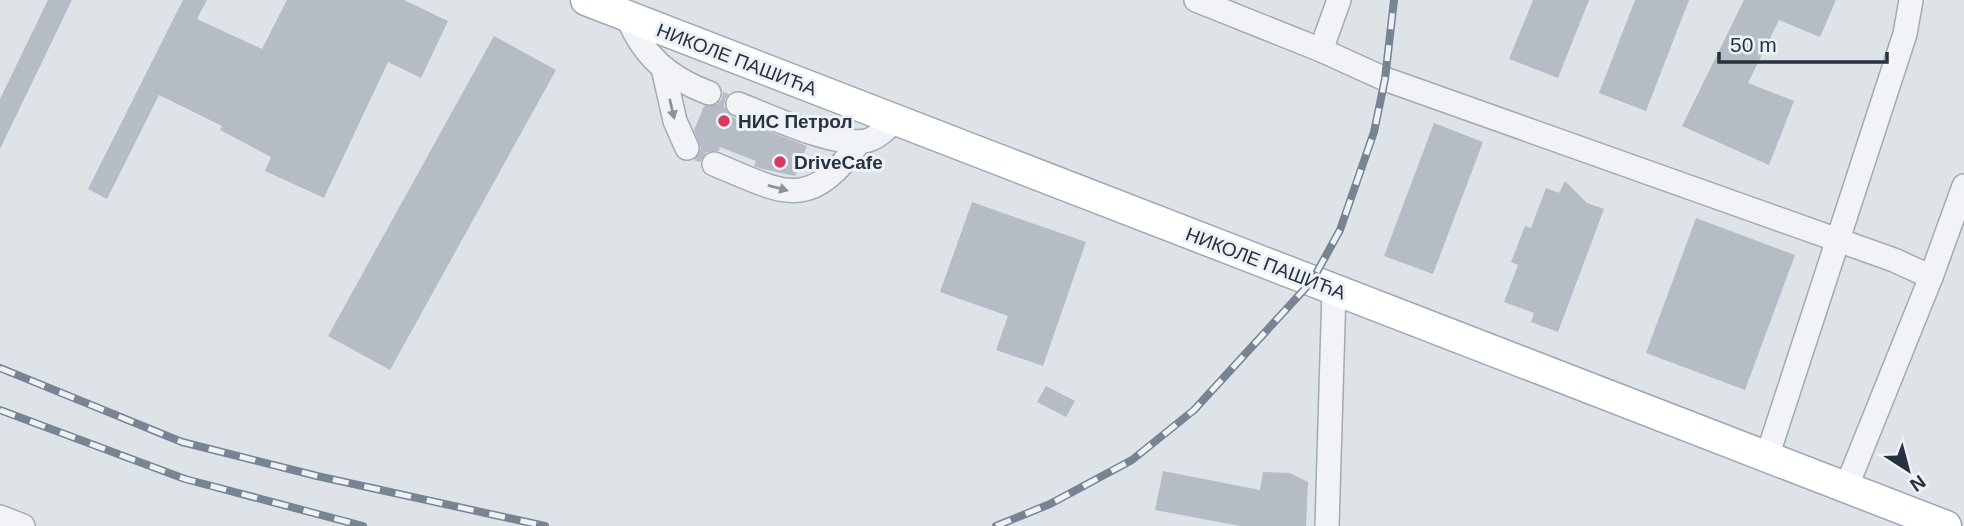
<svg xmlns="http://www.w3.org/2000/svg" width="1964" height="526" viewBox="0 0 1964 526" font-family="Helvetica,sans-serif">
  <rect width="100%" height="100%" fill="#dee3e8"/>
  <!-- building -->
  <g fill="#b5bcc5">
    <path d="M48,0H72L0,149V99Z"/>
    <path d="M183,0H207L197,19L262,49L287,0H404L448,21L421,78L388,62L324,198L265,171L271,157L220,130L222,126L159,95L107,199L88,189Z"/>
    <path d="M1533,0H1589L1558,78L1509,59Z"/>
    <path d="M1635,0H1689L1646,111L1599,93Z"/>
    <path d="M1744,0H1836L1820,37L1779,20L1748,83L1794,101L1769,165L1682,126Z"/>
    <path d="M494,36L556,70L390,370L328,336Z"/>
    <path d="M723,92L729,94L725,99L724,107L732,117L807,146L795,176L763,169L754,166L756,161L720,147L719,151L706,152L700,162L694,160L701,149L694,130L704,106L717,104L722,99Z"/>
    <path d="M1434,123L1483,142L1433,274L1384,256Z"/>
    <path d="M1565,181L1587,203L1604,209L1558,332L1531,322L1534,313L1504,302L1518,265L1511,262L1525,226L1531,228L1546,188L1559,193Z"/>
    <path d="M972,202L1086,242L1043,366L996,350L1008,316L940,292Z"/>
    <path d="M1696,218L1795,255L1745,390L1646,353Z"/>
    <path d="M1046,386L1075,401L1066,417L1037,402Z"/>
    <path d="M1163,471L1260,490L1263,472L1290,473L1308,482L1306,526H1240L1155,510Z"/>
  </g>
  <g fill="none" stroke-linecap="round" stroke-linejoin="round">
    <defs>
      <g id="minor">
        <path d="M1196,0L1321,50L1385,79L1894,260L1931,277"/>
        <path d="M627,16C643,56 669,78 709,93"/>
        <path d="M1321,50L1339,0"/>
        <path d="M663,68L675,121L687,148"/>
        <path d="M738,104C767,115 840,150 869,140C880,136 887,128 895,120"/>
        <path d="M714,164C782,192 809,214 859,142"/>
        <path d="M1767,457L1905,34L1911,0"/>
        <path d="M1846,488L1931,277L1964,186"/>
        <path d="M0,517L23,526"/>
        <path d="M1327,526L1334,290"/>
      </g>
      <path id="major" d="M586,0L1946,526"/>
    </defs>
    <!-- minor casing -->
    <use href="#minor" stroke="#a3aab2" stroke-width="26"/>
    <!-- major casing -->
    <use href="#major" stroke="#9ca8b5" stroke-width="33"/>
    <!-- minor -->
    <use href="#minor" stroke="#f1f3f6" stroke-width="23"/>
    <!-- major -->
    <use href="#major" stroke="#fff" stroke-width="30"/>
    <defs>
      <g id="rail">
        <path d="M0,368L182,442L317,476L545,526"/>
        <path d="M0,410L185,479L363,526"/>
        <path d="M996,526L1050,504L1132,460L1194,410L1312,281L1340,230L1374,132L1385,79L1394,0"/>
      </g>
    </defs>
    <!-- rail casing -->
    <use href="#rail" stroke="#768493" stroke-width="8"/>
    <!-- rail -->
    <use href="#rail" stroke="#edf2f6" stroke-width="5" stroke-dasharray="16" stroke-linecap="butt"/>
  </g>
  <!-- one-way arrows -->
  <defs><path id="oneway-solid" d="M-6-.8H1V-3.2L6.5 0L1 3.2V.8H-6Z" transform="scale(1.75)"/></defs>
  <g fill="#8c929b">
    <use href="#oneway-solid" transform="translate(672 109) rotate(77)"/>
    <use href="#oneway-solid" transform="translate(778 188) rotate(15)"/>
  </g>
  <!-- markers -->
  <g fill="#d63a5f" stroke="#edf2f6" stroke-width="2.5">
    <circle cx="724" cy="121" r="7"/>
    <circle cx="780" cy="162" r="7"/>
  </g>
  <g text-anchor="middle" stroke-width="6" stroke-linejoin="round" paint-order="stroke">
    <!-- street labels -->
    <g font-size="19" fill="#263240" stroke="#edf2f6">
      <text transform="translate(737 59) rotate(21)" y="7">НИКОЛЕ ПАШИЋА</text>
      <text transform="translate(1266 263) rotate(21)" y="7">НИКОЛЕ ПАШИЋА</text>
    </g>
    <!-- poi labels -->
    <g font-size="19" font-weight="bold" fill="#263240" stroke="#edf2f6" text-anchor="start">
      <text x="738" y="128">НИС Петрол</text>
      <text x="794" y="169">DriveCafe</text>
    </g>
  </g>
  <!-- north arrow -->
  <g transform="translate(1908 470) rotate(144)" stroke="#edf2f6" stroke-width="5" paint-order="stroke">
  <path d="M0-5L12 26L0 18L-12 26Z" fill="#263240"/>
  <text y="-10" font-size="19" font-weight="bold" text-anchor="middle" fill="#263240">N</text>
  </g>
  <!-- scale -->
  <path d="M1719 52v10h168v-10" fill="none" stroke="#263240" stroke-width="3.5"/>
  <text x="1730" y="52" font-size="21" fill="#263240" stroke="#edf2f6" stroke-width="5" paint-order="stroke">50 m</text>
</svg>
